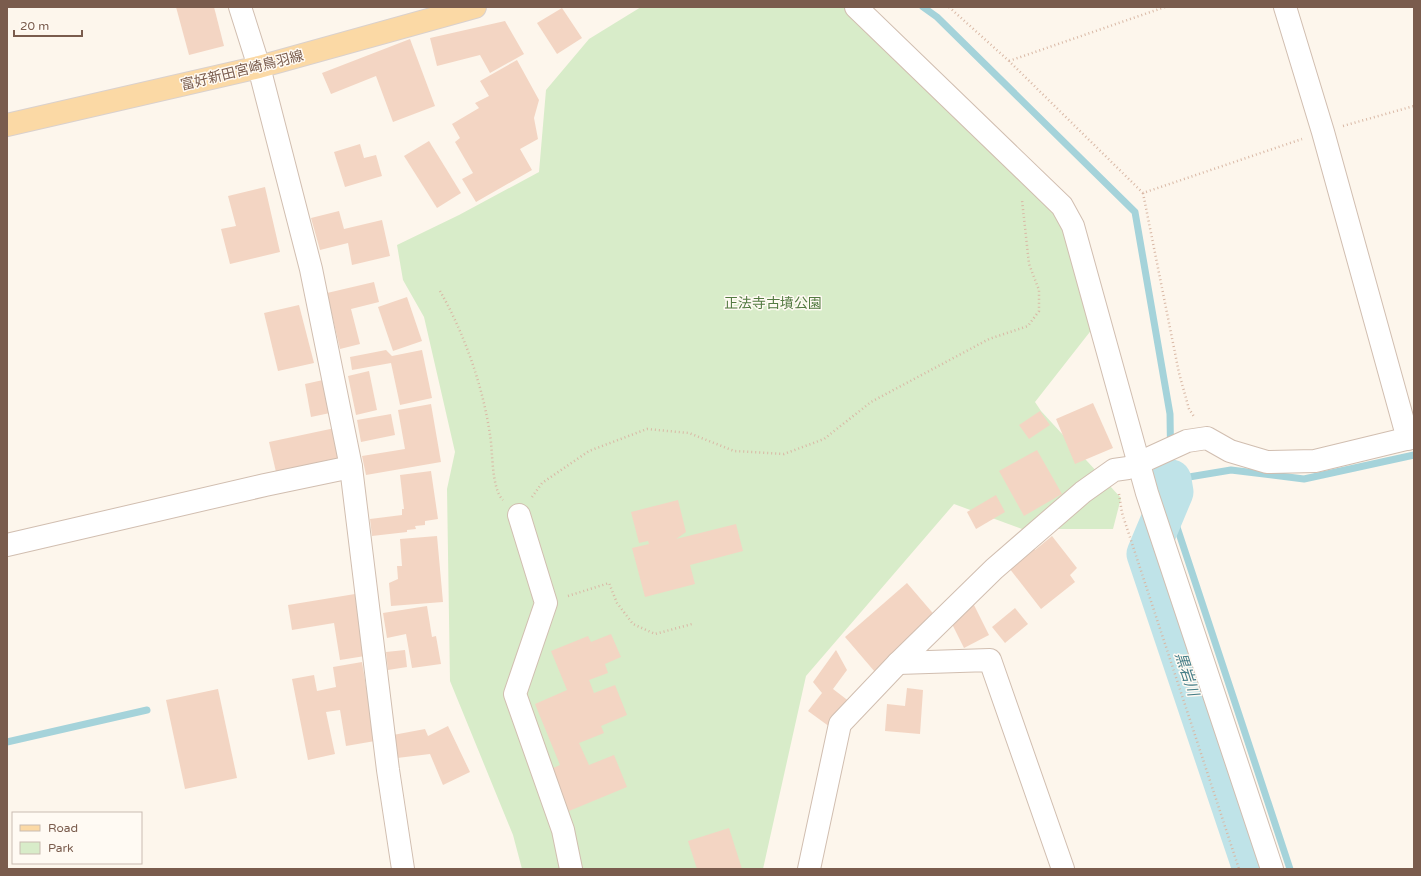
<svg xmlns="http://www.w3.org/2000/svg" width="1421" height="876" viewBox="0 0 1421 876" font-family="'Varela Round','Noto Sans JP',sans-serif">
  <rect width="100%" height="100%" fill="#fdf6ec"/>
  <!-- green -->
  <path fill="#d8ecc9" d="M641,7H856L1062,206L1100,319L1035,402L1041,411L1121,498L1113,529H1022L954,504L806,676L763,869H522L513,835L450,681L447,489L455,452L424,317L403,280L397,245L459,215L539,172L546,90L589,39Z"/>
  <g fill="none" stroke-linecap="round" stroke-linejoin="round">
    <!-- stream -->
    <g stroke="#a5d3da" stroke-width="7">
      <path d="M923,7L937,17L1135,212L1170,414L1171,480L1231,470L1304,479L1414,455"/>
      <path d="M1169,503L1290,869"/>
      <path d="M7,742L147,710"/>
    </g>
    <!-- river -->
    <path stroke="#bfe3e8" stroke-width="41" d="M1171,480L1173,492L1147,554L1253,869"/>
  </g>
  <!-- building -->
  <g fill="#f3d5c3">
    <path d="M176,7H214L224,46L189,55Z"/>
    <path d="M562,8L582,38L557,54L537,23Z"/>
    <path d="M505,21L524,54L490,73L480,55L437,66L430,38Z"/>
    <path d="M410,39L435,106L393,122L376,76L331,94L322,73Z"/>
    <path d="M517,60L539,100L534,118L538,139L520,149L532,170L476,202L462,179L473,173L455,142L460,138L452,124L479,108L475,103L489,96L480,81Z"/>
    <path d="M429,141L461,193L437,208L404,156Z"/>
    <path d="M360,144L364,158L376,155L382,176L345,187L334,152Z"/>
    <path d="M265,187L280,252L230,264L221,229L236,226L228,196Z"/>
    <path d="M339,211L344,229L382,220L390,256L352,265L348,243L320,250L311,218Z"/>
    <path d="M374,282L379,302L351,309L360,344L340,349L327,293Z"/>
    <path d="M407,297L422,341L393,351L378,307Z"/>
    <path d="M299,305L314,363L278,371L264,313Z"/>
    <path d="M386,350L392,356L422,350L432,398L400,405L391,363L352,370L350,357Z"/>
    <path d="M369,371L377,410L356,415L348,376Z"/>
    <path d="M323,380L330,413L311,417L305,384Z"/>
    <path d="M1093,403L1113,448L1075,464L1056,419Z"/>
    <path d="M431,404L441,462L366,475L362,456L405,449L398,410Z"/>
    <path d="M1040,411L1050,425L1029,439L1019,425Z"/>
    <path d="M391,414L395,435L361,442L357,420Z"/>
    <path d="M335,428L341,458L276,472L269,442Z"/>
    <path d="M1037,450L1062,494L1024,516L999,471Z"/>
    <path d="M431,471L438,519L425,521V525L415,526L416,529L407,530V532L372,536L370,519L402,515V509H404L400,475Z"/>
    <path d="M996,495L1005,512L976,529L967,512Z"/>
    <path d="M678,500L686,532L676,539L736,524L743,551L690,565L695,584L645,597L632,548L649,544L648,541L639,543L631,512Z"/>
    <path d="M437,536L443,602L391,606L389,583L398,579L397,566H402L400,539Z"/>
    <path d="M1052,536L1077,568L1070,575L1075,582L1041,609L1006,564L1031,544L1035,550Z"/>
    <path d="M907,583L937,618L875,672L845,637Z"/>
    <path d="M355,594L365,656L340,660L334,623L292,630L288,605Z"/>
    <path d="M974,605L989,635L964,648L949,618Z"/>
    <path d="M427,606L432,637L436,636L441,664L412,668L406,634L387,638L383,613Z"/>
    <path d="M1015,608L1028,624L1005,643L992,627Z"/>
    <path d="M611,634L621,657L605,664L608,673L589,680L594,693L615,685L627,715L601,726L604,733L579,743L589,765L614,755L627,787L569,811L551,769L560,765L535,704L567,690L551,651L588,636L591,642Z"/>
    <path d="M405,650L407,667L388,670L386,652Z"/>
    <path d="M836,650L847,670L833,689L850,702L830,727L808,711L822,693L813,682Z"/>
    <path d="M362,662L375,741L346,746L340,710L326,712L335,754L308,760L292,679L314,675L317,691L336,687L333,667Z"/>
    <path d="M907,688L923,690L920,734L885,731L887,704L905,706Z"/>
    <path d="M218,689L237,778L185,789L166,700Z"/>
    <path d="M448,726L470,772L443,785L430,754L397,758L393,735L425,729L428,736Z"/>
    <path d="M729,828L742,869H697L688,841Z"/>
  </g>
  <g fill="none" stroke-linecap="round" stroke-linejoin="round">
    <defs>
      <g id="minor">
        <path d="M240,7L259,67L311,269L351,467L388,770L403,869"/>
        <path d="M856,7L1062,206L1073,226L1147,493L1272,869"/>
        <path d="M1285,7L1323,132L1408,439"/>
        <path d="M519,515L546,603L515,694L563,830L571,869"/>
        <path d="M7,545L265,485L351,467"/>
        <path d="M898,663L990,660L1063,869"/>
        <path d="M809,869L840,724L898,663L994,569L1083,492L1114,470L1128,468L1187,441L1207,438L1230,451L1267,462L1315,461L1414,437"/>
      </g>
      <path id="major" d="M7,125L259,67L475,7"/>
    </defs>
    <!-- minor casing -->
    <use href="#minor" stroke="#d1beb0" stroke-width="24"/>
    <!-- major casing -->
    <use href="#major" stroke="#dad1cd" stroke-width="24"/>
    <!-- path -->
    <g stroke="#d9b8a5" stroke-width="2.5" stroke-dasharray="1 3" stroke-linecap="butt">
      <path d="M949,7L1009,61L1143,193L1302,139"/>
      <path d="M1009,61L1165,7"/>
      <path d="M1343,126L1414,106"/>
      <path d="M1143,193L1179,373L1189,409L1195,418"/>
      <path d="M440,291C464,333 483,386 490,435C493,451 491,488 503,500"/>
      <path d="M1119,494L1122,513L1239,869"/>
      <path d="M532,497L542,483L589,451L647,429L689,433L734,451L784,454L824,439L871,402L989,339L1028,326L1039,311V290L1029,264L1022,200"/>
      <path d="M568,596L609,583L617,603L633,624L655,634L692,624"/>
    </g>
    <!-- minor -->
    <use href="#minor" stroke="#fff" stroke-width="22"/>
    <!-- major -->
    <use href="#major" stroke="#fbd9a5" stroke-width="22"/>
  </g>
  <g text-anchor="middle" stroke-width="3" stroke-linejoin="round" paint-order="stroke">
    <!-- street labels -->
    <g font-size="14" fill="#7a5c4d" stroke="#fffaf3">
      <text transform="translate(242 70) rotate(-14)" y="5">富好新田宮崎鳥羽線</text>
    </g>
    <!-- park labels -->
    <g font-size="14" fill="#537a41" stroke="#fffaf3">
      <text x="773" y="308">正法寺古墳公園</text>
    </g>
    <!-- water labels -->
    <g font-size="15" font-style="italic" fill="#437c86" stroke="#fffaf3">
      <text transform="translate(1187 674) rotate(72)" y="5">黒岩川</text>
    </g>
  </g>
  <!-- border -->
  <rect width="1421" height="876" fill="none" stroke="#7a5c4d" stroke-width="16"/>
  <!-- legend -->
  <rect x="12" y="812" width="130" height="52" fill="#fffaf3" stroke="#cabbb1"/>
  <rect x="20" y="825" width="20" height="6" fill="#fbd9a5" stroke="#cabbb1"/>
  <text x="48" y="832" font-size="12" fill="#7a5c4d">Road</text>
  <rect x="20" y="842" width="20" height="12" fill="#d8ecc9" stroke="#cabbb1"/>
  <text x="48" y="852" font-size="12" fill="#7a5c4d">Park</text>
  <!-- scale -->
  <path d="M14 30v6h68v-6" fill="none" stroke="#7a5c4d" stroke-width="2"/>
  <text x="20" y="30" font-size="12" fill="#7a5c4d" stroke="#fffaf3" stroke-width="3" paint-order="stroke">20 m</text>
</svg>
